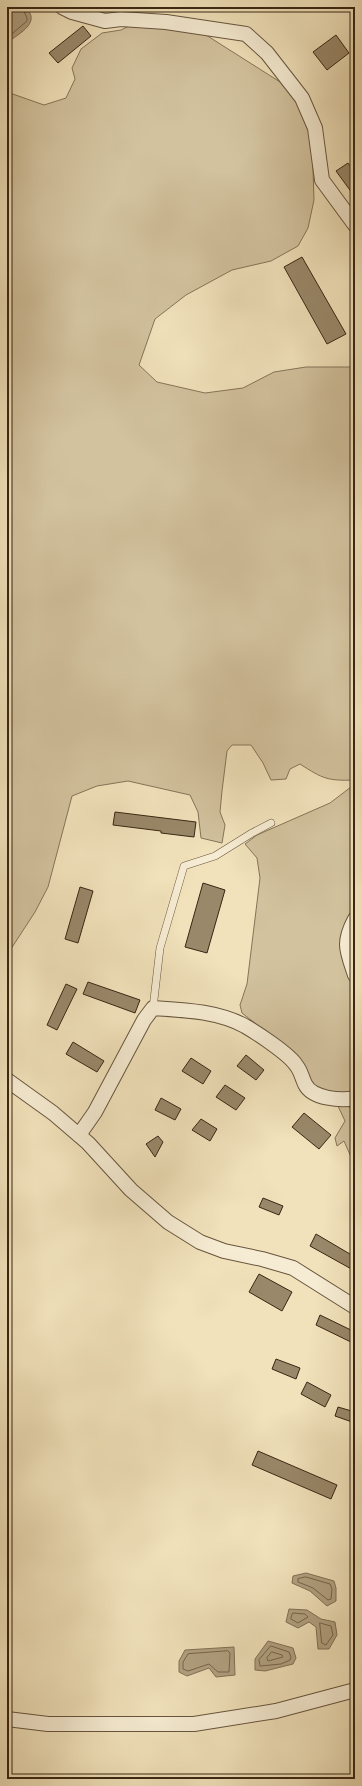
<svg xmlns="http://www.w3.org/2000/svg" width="362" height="1786" viewBox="0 0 362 1786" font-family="'IM FELL Double Pica',serif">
  <rect width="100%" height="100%" fill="#f1e2bb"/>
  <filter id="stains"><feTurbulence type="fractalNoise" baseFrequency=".005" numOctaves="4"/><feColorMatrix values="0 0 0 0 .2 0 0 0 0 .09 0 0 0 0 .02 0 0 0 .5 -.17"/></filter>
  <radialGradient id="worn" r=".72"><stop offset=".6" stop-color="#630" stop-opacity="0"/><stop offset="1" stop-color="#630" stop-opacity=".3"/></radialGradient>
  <!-- green -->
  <g fill="#d2c29e" stroke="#867458">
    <path d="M137,22L206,35L288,87L304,113L312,137L314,200L308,228L298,246L271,261L232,270L186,295L155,319L139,365L157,382L205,393L243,388L274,372L306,367H355V780C328,781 323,779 300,764L290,769L286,779L271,780L263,763L251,745H232L227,751L222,791L220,812L225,825L222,843L201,838L198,812L190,795L128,781L97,786L72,796L48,887L35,912L7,955V92L44,105L66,98L75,79L72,68L81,49L102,33L121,30Z"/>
    <path d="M355,784V910L350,915L345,964L355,993V1092L339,1095L320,1090L310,1080L306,1067L280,1043L242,1013L240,1005L247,984L260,878L257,858L245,844L257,835L330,803Z"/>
    <path d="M345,1105L353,1109L355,1116V1166L344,1141L337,1146L335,1138L345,1121L338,1106Z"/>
  </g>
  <!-- water -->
  <g fill="#b2a282" stroke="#827056">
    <path d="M7,7H25C42,22 20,33 8,42L7,41Z"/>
    <path d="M306,1573L334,1581L336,1588V1601L327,1606L310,1591L292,1583L293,1576Z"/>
    <path d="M289,1609L307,1610L321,1619L335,1622L337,1635L329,1649H318L316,1627L309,1622L298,1628L286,1622Z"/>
    <path d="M268,1641L293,1648L296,1658L293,1664L265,1671L255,1670V1659Z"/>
    <path d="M234,1647L235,1675L216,1677L209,1668L187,1676L179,1672V1661L185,1650Z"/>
  </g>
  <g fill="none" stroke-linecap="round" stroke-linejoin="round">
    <!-- shore -->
    <g stroke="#76644a" stroke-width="1">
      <path d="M7,38L27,21V18L22,7"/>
      <path d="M306,1577L330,1584L332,1589L331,1599L328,1600L313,1588L298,1582V1579Z"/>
      <path d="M293,1613L305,1614L308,1617L298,1623L291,1619Z"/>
      <path d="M320,1623L331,1626L333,1635L326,1645L322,1643Z"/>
      <path d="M271,1646L289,1652L291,1657L290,1660L281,1664L260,1666L259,1660Z"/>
      <path d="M228,1651L230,1653L229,1672H218L209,1664L188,1671L183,1669V1662L188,1654Z"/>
      <path d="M272,1652L282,1655L283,1657L268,1661L267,1658Z"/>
    </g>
  </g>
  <!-- building -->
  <g fill="#99886a" stroke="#392613">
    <path d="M83,26L91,36L58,63L49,53Z"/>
    <path d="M336,35L349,53L327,70L313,52Z"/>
    <path d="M348,163L355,172V197L336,171Z"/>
    <path d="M302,257L346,334L327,344L284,267Z"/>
    <path d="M115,812L196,822L194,837L161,833V831L113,825Z"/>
    <path d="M203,883L225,890L207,953L185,947Z"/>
    <path d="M80,887L93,891L78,943L65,939Z"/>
    <path d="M88,982L140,1000L135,1013L83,994Z"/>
    <path d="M66,984L77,989L57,1030L47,1025Z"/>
    <path d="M73,1042L104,1061L97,1072L66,1054Z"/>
    <path d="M246,1055L264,1070L256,1080L237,1066Z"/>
    <path d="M191,1058L211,1071L203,1084L182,1071Z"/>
    <path d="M225,1085L245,1098L236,1110L216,1097Z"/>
    <path d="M161,1098L181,1109L175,1120L155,1110Z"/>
    <path d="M304,1113L331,1135L319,1149L292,1127Z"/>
    <path d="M201,1119L217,1129L210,1141L192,1130Z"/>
    <path d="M158,1136L163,1142L155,1157L146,1144Z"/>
    <path d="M263,1198L283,1206L279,1215L259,1207Z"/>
    <path d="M316,1234L355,1257V1271L310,1246Z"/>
    <path d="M259,1274L292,1292L282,1311L249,1292Z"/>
    <path d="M320,1315L355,1332V1344L316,1325Z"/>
    <path d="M276,1359L300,1368L296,1379L272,1369Z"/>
    <path d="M307,1382L331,1395L325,1407L301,1394Z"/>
    <path d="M338,1407L355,1412V1423L335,1416Z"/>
    <path d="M258,1451L337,1485L331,1499L252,1465Z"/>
  </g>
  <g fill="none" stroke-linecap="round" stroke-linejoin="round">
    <defs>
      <path id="lane" d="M153,1008L160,948L184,866L215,856L252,833L271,823"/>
      <g id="street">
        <path d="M62,7L72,12L105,21L121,19L166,22L246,34L267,53L302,98L315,128L322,180L355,225"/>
        <path d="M355,919C342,943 347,951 355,975"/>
        <path d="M7,1080L53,1113L88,1143L131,1190L168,1222L200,1242L224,1251L262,1259L293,1268L355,1307"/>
        <path d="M79,1135L95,1112L144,1020L153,1008C184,1010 217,1011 245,1026C257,1033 289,1054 296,1065C301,1071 302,1078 305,1084C312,1099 342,1101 355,1098"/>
        <path d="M7,1719L48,1724H194L276,1711L355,1690"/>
      </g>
    </defs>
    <!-- lane casing -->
    <use href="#lane" stroke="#67553d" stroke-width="8"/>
    <!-- street casing -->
    <use href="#street" stroke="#67553d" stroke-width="16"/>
    <!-- lane -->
    <use href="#lane" stroke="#f6ecd3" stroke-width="7"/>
    <!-- street -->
    <use href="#street" stroke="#f6ecd3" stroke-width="14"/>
  </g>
  <!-- margin -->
  <rect width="362" height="1786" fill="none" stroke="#f1e2bb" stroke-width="24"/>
  <rect x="8" y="8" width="346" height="1770" fill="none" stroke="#392613" stroke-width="2"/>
  <rect x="12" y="12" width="338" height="1762" fill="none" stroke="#392613"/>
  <rect width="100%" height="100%" filter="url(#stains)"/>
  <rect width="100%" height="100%" fill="url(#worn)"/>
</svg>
